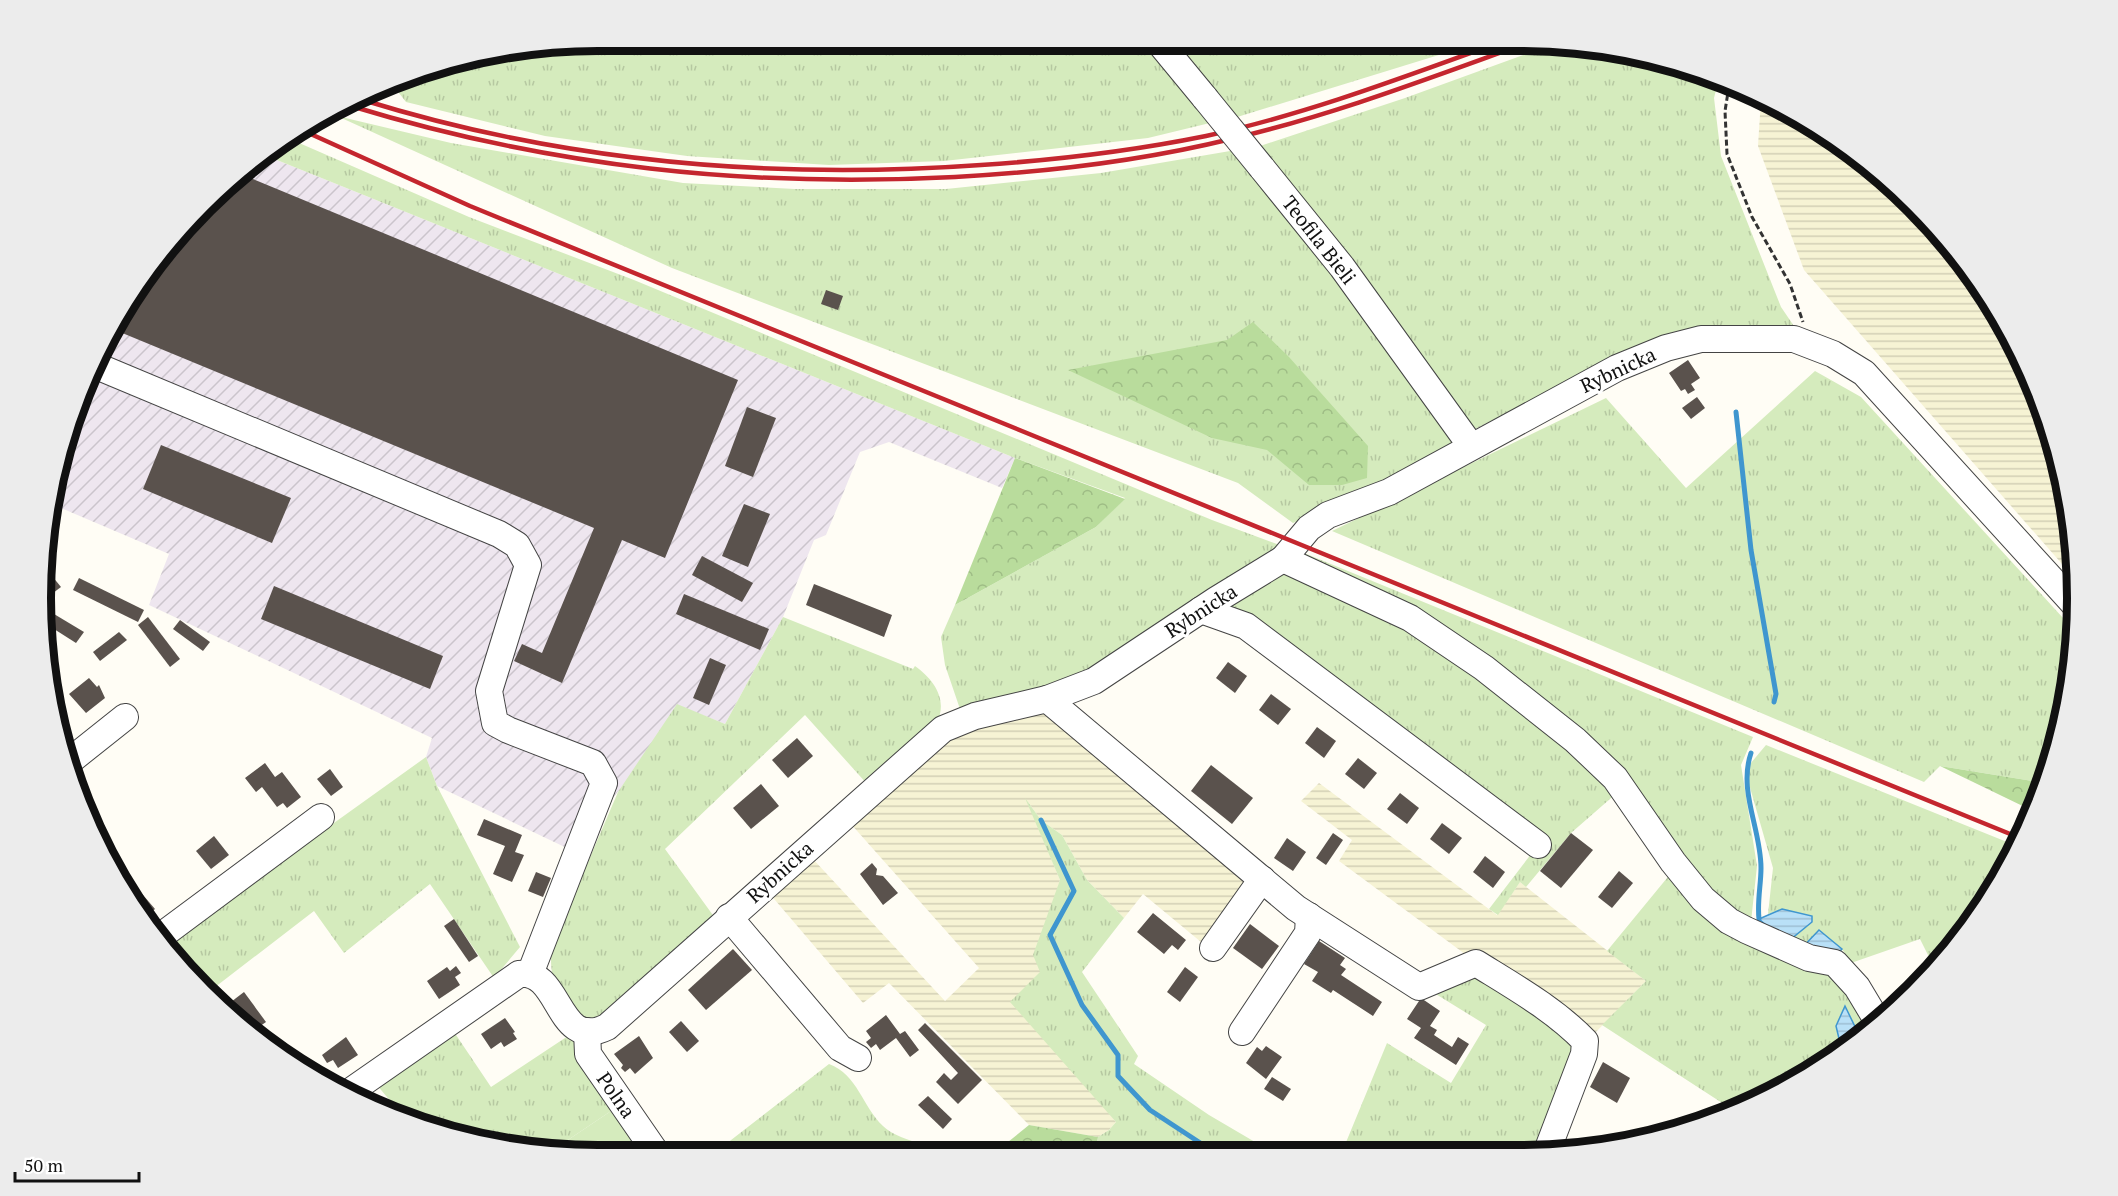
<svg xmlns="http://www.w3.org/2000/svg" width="2118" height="1196" viewBox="0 0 2118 1196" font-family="'PT Serif',serif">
  <defs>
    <pattern id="industrial-furrows" width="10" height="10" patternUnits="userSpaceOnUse" patternTransform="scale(1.5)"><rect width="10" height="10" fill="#eee6ef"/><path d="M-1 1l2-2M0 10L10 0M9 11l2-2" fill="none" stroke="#cbc4cc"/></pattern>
    <pattern id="farmland-rules" width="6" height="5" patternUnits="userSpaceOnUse" patternTransform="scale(1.5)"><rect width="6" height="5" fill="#f6f3d4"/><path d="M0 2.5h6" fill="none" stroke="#d2cfb5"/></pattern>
    <pattern id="grass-tufts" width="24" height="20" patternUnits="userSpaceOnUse" patternTransform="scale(1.5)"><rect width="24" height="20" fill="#d5ebbd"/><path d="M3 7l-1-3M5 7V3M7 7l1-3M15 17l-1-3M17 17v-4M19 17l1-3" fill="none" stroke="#b6c8a1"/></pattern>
    <pattern id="forest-crowns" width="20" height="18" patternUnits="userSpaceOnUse" patternTransform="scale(1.5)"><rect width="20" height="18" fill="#b9dc9c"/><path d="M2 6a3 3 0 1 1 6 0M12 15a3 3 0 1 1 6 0" fill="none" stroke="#9ebc85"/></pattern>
    <pattern id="water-rules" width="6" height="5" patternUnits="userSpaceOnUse" patternTransform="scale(1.5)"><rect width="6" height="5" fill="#b9e0f7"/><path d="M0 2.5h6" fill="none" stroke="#9ebfd3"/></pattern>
  </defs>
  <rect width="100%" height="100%" fill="#fffdf5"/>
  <!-- industrial -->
  <path fill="url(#industrial-furrows)" d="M262,154L1015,458L1002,488L889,442L860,452L826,535L814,540L783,617L725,724L677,705L632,774L571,850L437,786L426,757L432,738L149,605L169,554L54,505L60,453L135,288Z"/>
  <!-- farmland -->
  <g fill="url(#farmland-rules)">
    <path d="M1761,99L1799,115L1888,179L1963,259L2020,352L2059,454L2076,562V580L1804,270L1758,146Z"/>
    <path d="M1040,711L1054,716L1248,883L1201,942L1143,894L1124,918L1087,880L1062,835L1041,820L1028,802L1060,880L1054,903L1088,1087L1116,1122L1109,1130L1098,1137L1029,1125L889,983L863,1003L769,893L812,858L945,1001L979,968L850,823L944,738L969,727Z"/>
    <path d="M1319,783L1497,915L1520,882L1646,981L1592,1036L1469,957L1339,861L1352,840L1301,801Z"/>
  </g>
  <!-- grass -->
  <g fill="url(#grass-tufts)">
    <path d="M598,41H1146L1214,122L1148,138L944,161L829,165L687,156L545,136L406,102L392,84L419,70L481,67L497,57Z"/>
    <path d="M1170,41L1481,42L1234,118Z"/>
    <path d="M1559,42L1665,60L1718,82L1714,98L1721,156L1781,307L1798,332L1716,326L1673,332L1637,347L1475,429L1257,147L1405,98Z"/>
    <path d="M337,116L451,143L683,183L795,189H946L1101,173L1236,150L1324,257L1455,445L1386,483L1293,523L1238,483L672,268Z"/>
    <path d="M290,139L469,217L634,280L1212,520L1285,547L1079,680L961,712L945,665L941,637L955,605L1096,527L1125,498L1015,458L262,154Z"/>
    <path d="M1815,371L1861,397L2074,630L2073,671L2047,780L2039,782L1940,766L1924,782L1332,531L1606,398L1686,488Z"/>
    <path d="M1304,553L1753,737L1741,765L1757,866L1751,922L1833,970L1873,1026L1829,1062L1733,1110L1602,1025L1646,981L1607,951L1681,861L1626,785L1571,833L1526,887L1520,882L1498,915L1489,909L1538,845L1216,611Z"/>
    <path d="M783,617L913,669L915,666C934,680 948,699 937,723L868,785L805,715L665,849L715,918L610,1018L581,1023C561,995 547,982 552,946L618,792L677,704L725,724Z"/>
    <path d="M1766,745L2017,846L2006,871L1995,867L1999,882L1934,967L1920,939L1851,963L1842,949L1799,951L1791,939L1782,909L1768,914L1773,868L1745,770Z"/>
    <path d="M426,757L437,786L520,947L494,978L430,884L344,953L314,911L210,991L179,965L165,944Z"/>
    <path d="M1025,798L1041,820L1062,835L1087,880L1124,918L1082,972L1138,1056L1134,1064L1209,1115L1272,1152H1095L1098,1137L1109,1130L1116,1122L1010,1002L1040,972L1033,955L1060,880Z"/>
    <path d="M1469,957L1592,1036L1539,1151L1342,1152L1387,1043L1451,1083L1486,1025L1426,988Z"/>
    <path d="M452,1029L491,1087L571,1034L617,1107L550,1152L453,1136L403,1116L376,1084Z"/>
    <path d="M829,1064C858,1075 862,1106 883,1126C897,1140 934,1147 953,1153L713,1154Z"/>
  </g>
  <!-- forest -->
  <g fill="url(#forest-crowns)">
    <path d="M1253,322L1289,357L1368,446L1367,478L1342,485H1309L1267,450L1212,438L1068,370L1227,340Z"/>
    <path d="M1015,458L1125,499L1096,527L955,605Z"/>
    <path d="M1940,766L2039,782L2047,780L2033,811Z"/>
    <path d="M1029,1125L1098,1137L1095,1152L1000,1153L1003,1146Z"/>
  </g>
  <!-- garden -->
  <path fill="#d5ebbd" d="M617,1107L649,1154L550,1152Z"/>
  <!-- water -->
  <g fill="url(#water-rules)" stroke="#3f96cf" stroke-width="1.5">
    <path d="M1782,909L1812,916V922L1791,939L1767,926L1759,919Z"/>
    <path d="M1819,930L1842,949L1830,961L1799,951Z"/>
    <path d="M1845,1006L1860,1037L1847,1047H1841L1836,1026Z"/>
  </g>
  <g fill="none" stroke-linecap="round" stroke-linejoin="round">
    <!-- stream -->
    <g stroke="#3f96cf" stroke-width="5">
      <path d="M1736,412L1751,550L1776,694L1774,702"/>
      <path d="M1751,753C1738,791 1761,829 1761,868C1761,885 1757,901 1759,919"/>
      <path d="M1041,820L1074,891L1050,935L1082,1005L1118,1055V1076L1150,1110L1214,1152"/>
    </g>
  </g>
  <!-- building -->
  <g fill="#5a524d">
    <path d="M241,174L738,380L665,558L622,540L562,683L514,661L522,644L542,653L594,528L115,330L135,288Z"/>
    <path d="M826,290L843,296L838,310L821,304Z"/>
    <path d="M1688,360L1700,378L1691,384L1695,390L1688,394L1685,389L1681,391L1669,373Z"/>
    <path d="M1697,397L1705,408L1691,419L1682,408Z"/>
    <path d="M747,407L776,418L753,477L725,466Z"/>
    <path d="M161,445L291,498L272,543L143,489Z"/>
    <path d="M744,504L770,514L748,567L722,556Z"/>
    <path d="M702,556L753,583L742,602L692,575Z"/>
    <path d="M52,576L61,587L45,599L47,580Z"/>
    <path d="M79,578L144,610L138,622L73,590Z"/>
    <path d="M814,584L892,615L884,637L806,605Z"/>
    <path d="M274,586L443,656L430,689L261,619Z"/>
    <path d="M684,594L769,629L760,650L676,614Z"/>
    <path d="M49,611L84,632L76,643L43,622Z"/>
    <path d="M148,617L180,659L170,667L138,625Z"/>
    <path d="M180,620L210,642L203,651L173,629Z"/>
    <path d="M119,632L127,640L100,661L93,652Z"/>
    <path d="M710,658L726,665L709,705L693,698Z"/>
    <path d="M1228,662L1247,676L1235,693L1216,678Z"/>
    <path d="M89,678L97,687L99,685L105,698L86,713L69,694Z"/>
    <path d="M1271,694L1291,709L1278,725L1259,710Z"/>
    <path d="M1317,727L1336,741L1324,758L1305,743Z"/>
    <path d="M797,738L813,756L788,778L772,760Z"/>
    <path d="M1358,758L1377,773L1364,789L1345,774Z"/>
    <path d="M265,763L275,777L282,772L301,797L287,808L283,803L277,807L262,787L256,792L245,778Z"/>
    <path d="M1211,765L1253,798L1232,824L1191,791Z"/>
    <path d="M330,769L343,787L331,796L317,779Z"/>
    <path d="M761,784L779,806L751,829L733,808Z"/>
    <path d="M1400,793L1419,808L1407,824L1387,809Z"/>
    <path d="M484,819L522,835L515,852L524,855L512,882L493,874L505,846L477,835Z"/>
    <path d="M1442,823L1462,838L1449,854L1430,839Z"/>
    <path d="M1333,833L1343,840L1326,865L1316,858Z"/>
    <path d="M1571,833L1593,850L1561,888L1540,871Z"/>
    <path d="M214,836L229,855L211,869L196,851Z"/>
    <path d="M1287,838L1306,852L1293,871L1274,858Z"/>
    <path d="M1485,856L1505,872L1493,888L1473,872Z"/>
    <path d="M872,863L877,869L876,875L883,876L898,893L883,905L860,874Z"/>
    <path d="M1619,871L1633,883L1612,908L1598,897Z"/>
    <path d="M536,872L551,878L543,897L528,891Z"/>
    <path d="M137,888L155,909L148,915L133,892Z"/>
    <path d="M1153,913L1186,940L1178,950L1172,945L1164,954L1137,932Z"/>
    <path d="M454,919L478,956L469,962L444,926Z"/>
    <path d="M1250,924L1279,946L1262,969L1233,948Z"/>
    <path d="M1319,941L1345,958L1340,965L1346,969L1341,975L1382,1002L1373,1016L1333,990L1331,993L1312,981L1318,972L1304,964Z"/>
    <path d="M733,949L752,970L706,1010L688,990Z"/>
    <path d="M456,966L461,973L455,977L460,985L439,999L427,981L447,967L450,971Z"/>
    <path d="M1185,967L1198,977L1180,1002L1167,992Z"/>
    <path d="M1920,979L1922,982L1914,992L1881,1019L1875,1008L1914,987L1912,983Z"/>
    <path d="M244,992L266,1022L256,1029L227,1005Z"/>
    <path d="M1421,998L1440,1011L1430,1026L1437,1030L1434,1035L1452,1047L1458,1037L1469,1044L1456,1065L1414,1038L1421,1028L1407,1019Z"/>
    <path d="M886,1015L900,1034L905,1031L919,1050L910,1057L896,1038L880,1050L876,1044L871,1048L866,1042L871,1038L866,1031Z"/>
    <path d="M505,1018L515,1032L513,1033L517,1039L504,1047L501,1042L491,1049L481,1034Z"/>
    <path d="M681,1021L699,1041L687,1052L669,1032Z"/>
    <path d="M925,1023L982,1080L958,1104L936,1082L944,1073L951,1080L958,1073L918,1030Z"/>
    <path d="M639,1036L653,1058L635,1074L630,1068L625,1072L621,1068L623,1065L614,1054Z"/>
    <path d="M346,1037L358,1055L338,1068L333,1060L327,1063L322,1055Z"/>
    <path d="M1266,1046L1282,1057L1266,1079L1246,1063L1257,1047L1262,1051Z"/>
    <path d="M1603,1062L1630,1078L1617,1103L1590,1087Z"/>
    <path d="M1272,1077L1291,1089L1283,1101L1264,1089Z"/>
    <path d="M928,1096L952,1119L943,1129L918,1105Z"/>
  </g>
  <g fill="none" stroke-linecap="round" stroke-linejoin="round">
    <defs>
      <g id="minor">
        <path d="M1158,41L1205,98"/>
        <path d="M1262,168L1342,267L1471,446"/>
        <path d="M99,367L499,534L517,545L528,565L489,691L495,723L508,730L593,763L604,783L530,974"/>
        <path d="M1283,559L1410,618L1484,668L1575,740L1615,778L1673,862L1703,899L1729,921L1746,930L1809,958L1835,963L1857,987L1878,1022"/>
        <path d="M1201,610L1246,626L1538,845"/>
        <path d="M1047,699L1296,908L1419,987L1476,963C1513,986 1554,1009 1585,1041L1584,1054L1547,1151"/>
        <path d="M71,760L125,717"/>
        <path d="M729,917L840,1048L858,1058"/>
        <path d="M161,936L321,817"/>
        <path d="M1213,948L1262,879"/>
        <path d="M587,1031L588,1054L657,1154"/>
        <path d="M1242,1032L1308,933L1309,916"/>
        <path d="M348,1093L519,974C562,969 556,1052 607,1027L943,729L975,716L1047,699L1094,681L1216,600L1283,559L1309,528L1328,515L1389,492L1617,368L1666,348L1701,339H1794L1833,354L1864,373L2075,605"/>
      </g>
    </defs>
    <!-- minor casing -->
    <use href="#minor" stroke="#444" stroke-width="28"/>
    <!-- path -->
    <path stroke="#333" stroke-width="3" stroke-dasharray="6 3" stroke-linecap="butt" d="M1729,86L1725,111L1727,154L1752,217L1790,284L1803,322"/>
    <!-- minor -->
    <use href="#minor" stroke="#fff" stroke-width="26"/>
    <!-- rail -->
    <g stroke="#c4262e" stroke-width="4.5">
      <path d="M363,100C563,162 773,180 981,165C1056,160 1132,151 1206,136C1307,114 1404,77 1501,42"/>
      <path d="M351,106C551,167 747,188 955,177C1048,172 1141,161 1231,139C1334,115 1432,77 1530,42"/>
      <path d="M304,131L470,206L2020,838"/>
    </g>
    <defs>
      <path id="minor-bridge" d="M1205,98L1262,168"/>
    </defs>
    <!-- minor-bridge casing -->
    <use href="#minor-bridge" stroke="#444" stroke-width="28" stroke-linecap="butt"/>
    <!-- minor-bridge -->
    <use href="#minor-bridge" stroke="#fff" stroke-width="26"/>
  </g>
  <g text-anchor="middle" stroke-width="6" stroke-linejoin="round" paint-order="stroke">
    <!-- street labels -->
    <g font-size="20" fill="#111" stroke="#fff">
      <text transform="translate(1319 240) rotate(52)" y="7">Teofila Bieli</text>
      <text transform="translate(1618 370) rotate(-25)" y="7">Rybnicka</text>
      <text transform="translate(1201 611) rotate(-33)" y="7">Rybnicka</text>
      <text transform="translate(780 872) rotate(-42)" y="7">Rybnicka</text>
      <text transform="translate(616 1095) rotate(55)" y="7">Polna</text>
    </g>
  </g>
  <!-- crop -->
  <path d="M0 0H2118V1196H0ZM598 51H1520A547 547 0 0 1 2067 598V598A547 547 0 0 1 1520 1145H598A547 547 0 0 1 51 598V598A547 547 0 0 1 598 51Z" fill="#ececec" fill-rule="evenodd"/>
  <path fill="none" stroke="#111" stroke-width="8" d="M598 51H1520A547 547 0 0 1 2067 598V598A547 547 0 0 1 1520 1145H598A547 547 0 0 1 51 598V598A547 547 0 0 1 598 51Z"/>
  <!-- scale -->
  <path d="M15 1172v9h124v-9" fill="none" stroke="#111111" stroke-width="3"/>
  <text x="24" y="1172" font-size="18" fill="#111111" stroke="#ffffff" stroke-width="4.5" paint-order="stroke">50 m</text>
</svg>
